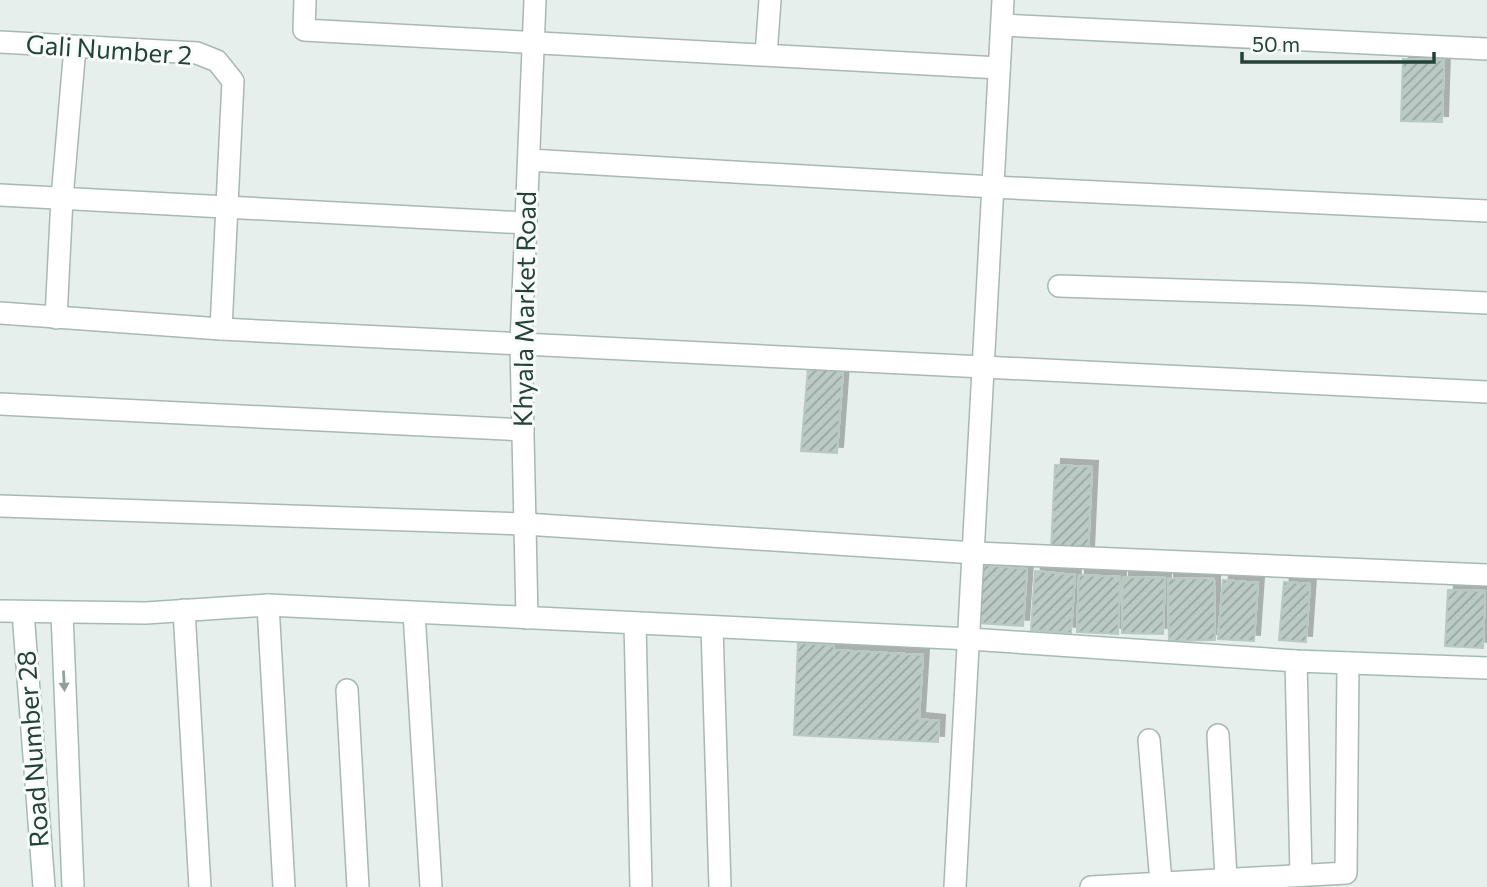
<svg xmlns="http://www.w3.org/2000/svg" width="1487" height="887" viewBox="0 0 1487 887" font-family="Commissioner,sans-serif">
  <defs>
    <pattern id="building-hatch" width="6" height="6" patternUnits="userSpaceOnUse" patternTransform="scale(1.75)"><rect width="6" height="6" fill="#bbcac4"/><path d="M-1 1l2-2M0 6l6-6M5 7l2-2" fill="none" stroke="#98a6a0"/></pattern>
    <filter id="shadow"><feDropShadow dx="6" dy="-6" stdDeviation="0" flood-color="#0004"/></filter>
  </defs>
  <rect width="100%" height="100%" fill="#e6efeb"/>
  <!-- building -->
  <g fill="url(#building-hatch)" stroke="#b8c9c2" stroke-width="2" filter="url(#shadow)">
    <path d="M1403,59L1444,60L1442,122L1401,121Z"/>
    <path d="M808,368L843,371L837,453L801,451Z"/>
    <path d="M1055,465L1092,467L1088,554L1051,552Z"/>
    <path d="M983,565L1027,569L1023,626L979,623Z"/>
    <path d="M1035,571L1075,575L1071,633L1031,630Z"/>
    <path d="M1079,575L1120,577L1118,634L1077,632Z"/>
    <path d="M1123,577L1165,578L1163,634L1122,633Z"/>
    <path d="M1214,578L1215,640L1169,641L1168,579Z"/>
    <path d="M1223,580L1258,583L1254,641L1218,639Z"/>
    <path d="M1284,582L1310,584L1306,642L1279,640Z"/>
    <path d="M1448,590L1485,591L1483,648L1445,646Z"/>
    <path d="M798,643L834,645V650L923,655L919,719L939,721L938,742L794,735Z"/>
  </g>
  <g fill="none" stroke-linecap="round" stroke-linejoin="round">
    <defs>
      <g id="street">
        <path d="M305,0L304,30L999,68"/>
        <path d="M1002,25L1487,49"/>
        <path d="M0,42L197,53L217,61L233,81L221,329"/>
        <path d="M766,55L770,0"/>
        <path d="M529,160L993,187L1487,211"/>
        <path d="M0,195L526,223"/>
        <path d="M1059,286L1302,294L1487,303"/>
        <path d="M0,313L221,329L1487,392"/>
        <path d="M56,318L62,198L75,47"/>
        <path d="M0,404L523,430"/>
        <path d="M0,506L525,524L975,553L1487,575"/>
        <path d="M268,605L284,887"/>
        <path d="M184,610L200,887"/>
        <path d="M414,613L431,887"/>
        <path d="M527,618L521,344L535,0"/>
        <path d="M635,623L641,887"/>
        <path d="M712,627L720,887"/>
        <path d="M1296,661L1301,875"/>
        <path d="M347,690L358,887"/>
        <path d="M1218,735L1226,878"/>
        <path d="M1149,740L1161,882"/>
        <path d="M955,887L1003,0"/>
        <path d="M1091,887L1346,873L1348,663"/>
      </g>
      <g id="secondary">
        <path d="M0,611L146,613L268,605L970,639L1296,661L1487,668"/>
        <path d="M23,612L44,887"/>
        <path d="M62,613L73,887"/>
      </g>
    </defs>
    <!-- street casing -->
    <use href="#street" stroke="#a8b8b2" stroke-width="24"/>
    <!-- secondary casing -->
    <use href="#secondary" stroke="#a4bbb3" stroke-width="24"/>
    <!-- street -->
    <use href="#street" stroke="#fff" stroke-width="21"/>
    <!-- secondary -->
    <use href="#secondary" stroke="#fff" stroke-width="21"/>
  </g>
  <!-- one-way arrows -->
  <defs><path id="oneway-solid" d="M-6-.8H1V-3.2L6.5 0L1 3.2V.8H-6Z" transform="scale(1.75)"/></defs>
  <use fill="#92a09c" href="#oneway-solid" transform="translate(64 681) rotate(87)"/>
  <g text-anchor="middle" stroke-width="6" stroke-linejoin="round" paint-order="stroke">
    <!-- street labels -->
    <g font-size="26" fill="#24423a" stroke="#f7fbf9">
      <text transform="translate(109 50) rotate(4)" y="9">Gali Number 2</text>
      <text transform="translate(525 309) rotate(-89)" y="9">Khyala Market Road</text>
      <text transform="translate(33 749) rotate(-94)" y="9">Road Number 28</text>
    </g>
  </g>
  <!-- scale -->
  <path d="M1242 52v10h192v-10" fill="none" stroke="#24423a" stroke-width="3.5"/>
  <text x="1252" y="52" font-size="21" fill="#24423a" stroke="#f7fbf9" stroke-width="5" paint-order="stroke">50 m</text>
</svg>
